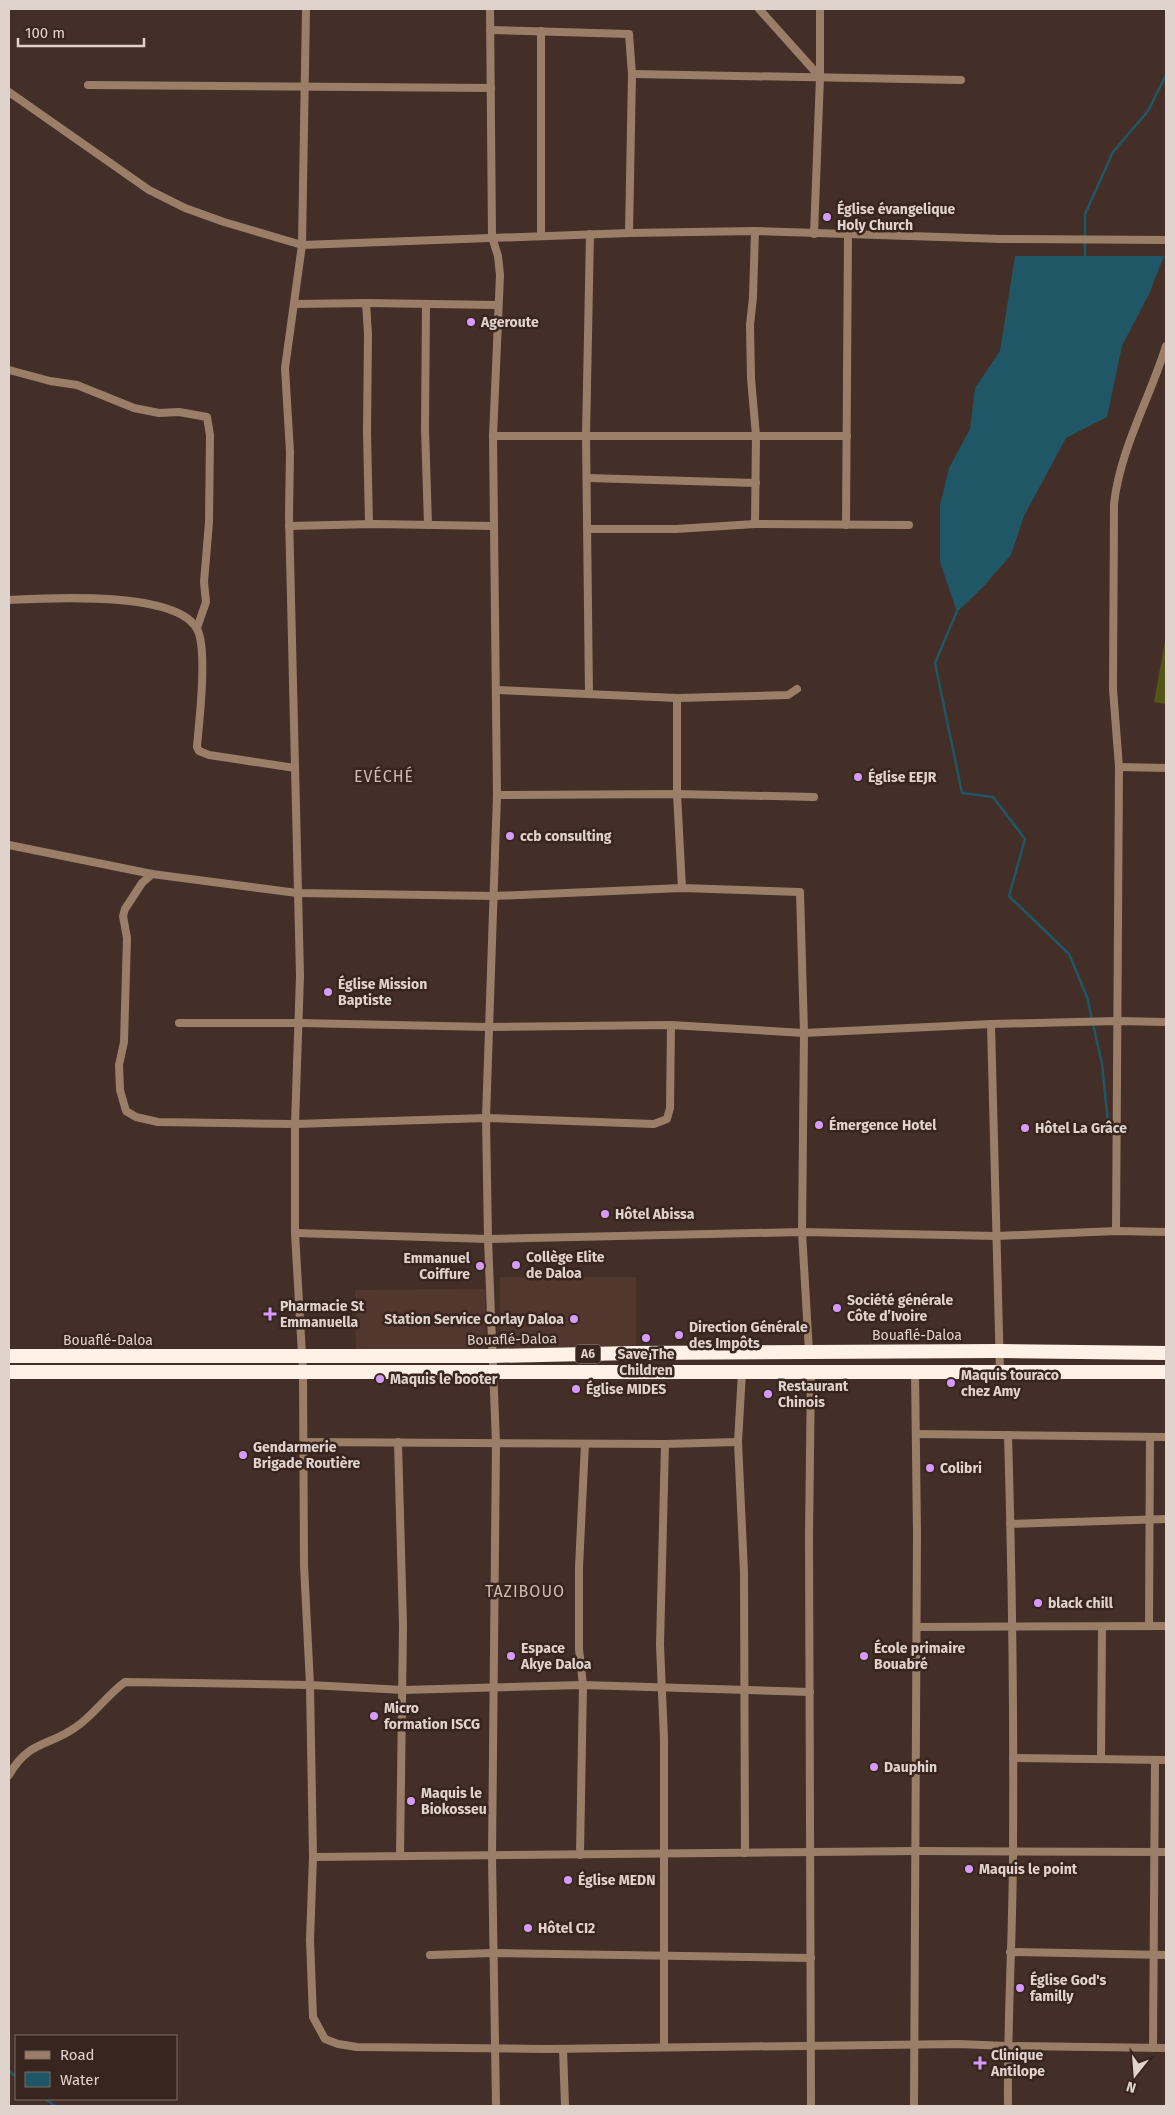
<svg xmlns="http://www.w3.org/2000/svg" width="1175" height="2115" viewBox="0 0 1175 2115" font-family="'Fira Sans',sans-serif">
  <rect width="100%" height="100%" fill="#432f27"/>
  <!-- built -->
  <g fill="#51372d">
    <rect x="500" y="1277" width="136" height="74"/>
    <path d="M485,1289L486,1353H356L355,1290Z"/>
  </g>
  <!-- green -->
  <path fill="#525617" d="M1166,636V704L1154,702Z"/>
  <!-- water -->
  <path fill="#205767" d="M1015,256H1164L1149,294L1122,346L1107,417L1066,438L1024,516L1011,555L983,587L957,612L940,562V505L949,468L970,429L975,388L1000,351Z"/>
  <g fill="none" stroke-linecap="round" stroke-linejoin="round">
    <!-- stream -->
    <g stroke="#205767" stroke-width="2.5">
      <path d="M1085,258V214L1113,152L1148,111L1166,75"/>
      <path d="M957,611L935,663L962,793L993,797L1025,839L1009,896L1069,954L1087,997L1102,1064L1109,1133"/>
      <path d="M9,2071L16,2077"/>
      <path d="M45,2099L55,2106"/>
    </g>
    <!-- street -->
    <g stroke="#9a7e68" stroke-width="8">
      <path d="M306,9L302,245L285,368L290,452L289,515L300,976L295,1124V1233L303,1372L304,1565L310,1685L313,1857L310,1940L313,2017L325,2039L338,2044L357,2047L546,2049L959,2044L1007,2046L1166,2048"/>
      <path d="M490,9L492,237L498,256L500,275L493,436L497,795L486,1118L488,1239L496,1443L492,1856L496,2106"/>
      <path d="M759,9L820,77"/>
      <path d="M490,30L629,34L632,74L629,233"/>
      <path d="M632,74L961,80"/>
      <path d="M88,85L491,88"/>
      <path d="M9,92L149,190L185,208L224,222L302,245L629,233L755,231L1002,239L1166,240"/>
      <path d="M755,231L753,297L750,325L751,378L756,436L755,524"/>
      <path d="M814,234L820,77V9"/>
      <path d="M541,236V31"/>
      <path d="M366,303L498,305"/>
      <path d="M294,304L366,303L368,334L367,432L369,524"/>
      <path d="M426,304L425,428L428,525"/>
      <path d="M9,370L50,381L77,385L134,408L159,413L179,412L207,417L210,435L209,522L204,582L206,602L197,628"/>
      <path d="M493,436H847"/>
      <path d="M588,478L756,483"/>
      <path d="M846,525L848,235"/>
      <path d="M289,526L374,524L494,526"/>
      <path d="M589,529H676L755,524L909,525"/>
      <path d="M9,600C47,598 176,590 197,629C208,649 199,722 197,747L199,751L209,755L295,768"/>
      <path d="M497,690L677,698L788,695L797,689"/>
      <path d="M589,694L586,436L590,234"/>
      <path d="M677,698V794L682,888"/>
      <path d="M1119,767L1166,768"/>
      <path d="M497,795L677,794L814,797"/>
      <path d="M9,845L152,874L297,893L494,896L682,888L800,892L804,1033L802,1232L809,1352"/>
      <path d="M152,874L142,883L125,909L123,916L127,938L124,1042L119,1065L120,1090L126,1111L136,1117L158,1122L295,1124L486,1118L654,1124L667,1119L670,1108L671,1025"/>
      <path d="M179,1023H300L488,1027L671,1025L804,1033L991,1024L1117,1021L1166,1022"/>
      <path d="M991,1024L1000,1372"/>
      <path d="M1116,1231L1119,767L1113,689L1114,504C1120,449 1150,398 1166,346"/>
      <path d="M295,1233L488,1239L802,1232L997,1236L1116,1231L1166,1232"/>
      <path d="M742,1372L738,1442L744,1572L745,1853"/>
      <path d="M811,1372L809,1536L811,2106"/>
      <path d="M917,1434L1166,1437"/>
      <path d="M1008,1435C1012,1573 1014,1712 1013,1850C1013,1935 1007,2021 1008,2106"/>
      <path d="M304,1442L665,1444L738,1442"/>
      <path d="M398,1442L403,1625L400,1856"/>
      <path d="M1010,1524L1166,1519"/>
      <path d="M1149,1626L1150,1437"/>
      <path d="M917,1627L1166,1626"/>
      <path d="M1013,1758L1166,1760"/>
      <path d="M1101,1759L1102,1627"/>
      <path d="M9,1775C29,1740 48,1747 76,1727C93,1716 107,1695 125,1682L310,1685L403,1690L583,1685L810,1692"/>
      <path d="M580,1855L583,1685L579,1649V1567L585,1444"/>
      <path d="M313,1857L915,1851L1166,1852"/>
      <path d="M1010,1952L1166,1955"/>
      <path d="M430,1955L493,1953L811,1958"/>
      <path d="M664,2046V1739L660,1645L665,1444"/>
      <path d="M1153,2048L1155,1760"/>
      <path d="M563,2049L565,2106"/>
      <path d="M914,2106L917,1533L915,1371"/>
    </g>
    <!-- highway -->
    <g stroke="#fff1e6" stroke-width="14">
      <path d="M9,1356H491L633,1353L999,1351L1166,1353"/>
      <path d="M9,1372H1166"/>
    </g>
  </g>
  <!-- markers -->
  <g fill="#d59bfa" stroke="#38251e" stroke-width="2">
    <circle cx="827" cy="217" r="5"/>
    <circle cx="471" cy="322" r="5"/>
    <circle cx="858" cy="777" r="5"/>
    <circle cx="510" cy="836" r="5"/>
    <circle cx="328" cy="992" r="5"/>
    <circle cx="819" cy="1125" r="5"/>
    <circle cx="1025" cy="1128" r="5"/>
    <circle cx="605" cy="1214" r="5"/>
    <circle cx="516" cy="1265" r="5"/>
    <circle cx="480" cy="1266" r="5"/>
    <circle cx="837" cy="1308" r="5"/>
    <path d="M267.5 1306.5h5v5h5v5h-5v5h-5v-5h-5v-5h5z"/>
    <circle cx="574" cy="1319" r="5"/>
    <circle cx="679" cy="1335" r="5"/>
    <circle cx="646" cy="1338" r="5"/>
    <circle cx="380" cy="1379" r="5"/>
    <circle cx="951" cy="1383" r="5"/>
    <circle cx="576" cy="1389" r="5"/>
    <circle cx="768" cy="1394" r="5"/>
    <circle cx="243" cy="1455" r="5"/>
    <circle cx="930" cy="1468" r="5"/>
    <circle cx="1038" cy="1603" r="5"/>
    <circle cx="511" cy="1656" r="5"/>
    <circle cx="864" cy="1656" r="5"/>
    <circle cx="374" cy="1716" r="5"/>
    <circle cx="874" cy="1767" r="5"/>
    <circle cx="411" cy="1801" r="5"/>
    <circle cx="969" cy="1869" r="5"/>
    <circle cx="568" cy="1880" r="5"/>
    <circle cx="528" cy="1928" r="5"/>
    <circle cx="1020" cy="1988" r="5"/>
    <path d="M977.5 2055.5h5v5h5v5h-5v5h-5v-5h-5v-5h5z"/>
  </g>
  <g text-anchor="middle" stroke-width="5" stroke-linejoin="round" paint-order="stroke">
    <!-- shield labels -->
    <rect fill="#38251e" stroke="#ae9f99" stroke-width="1" x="575.5" y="1344.5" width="25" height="19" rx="4"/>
    <g font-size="12" font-weight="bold" fill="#e0d3ce">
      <text x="588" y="1358">A6</text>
    </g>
    <!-- poi labels -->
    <g font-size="14" font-weight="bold" fill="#e0d3ce" stroke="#38251e" text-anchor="start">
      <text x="837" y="214">Église évangelique<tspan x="837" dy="16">Holy Church</tspan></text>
      <text x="481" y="327">Ageroute</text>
      <text x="868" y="782">Église EEJR</text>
      <text x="520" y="841">ccb consulting</text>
      <text x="338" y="989">Église Mission<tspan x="338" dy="16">Baptiste</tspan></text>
      <text x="829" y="1130">Émergence Hotel</text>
      <text x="1035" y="1133">Hôtel La Grâce</text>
      <text x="615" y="1219">Hôtel Abissa</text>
      <text x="526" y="1262">Collège Elite<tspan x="526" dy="16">de Daloa</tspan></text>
      <text x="470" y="1263" text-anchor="end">Emmanuel<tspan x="470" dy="16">Coiffure</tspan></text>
      <text x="847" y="1305">Société générale<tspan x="847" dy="16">Côte d’Ivoire</tspan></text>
      <text x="280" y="1311">Pharmacie St<tspan x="280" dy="16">Emmanuella</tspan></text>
      <text x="564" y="1324" text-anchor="end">Station Service Corlay Daloa</text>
      <text x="689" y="1332">Direction Générale<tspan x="689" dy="16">des Impôts</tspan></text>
      <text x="646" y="1359" text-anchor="middle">Save The<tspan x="646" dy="16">Children</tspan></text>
      <text x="961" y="1380">Maquis touraco<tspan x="961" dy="16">chez Amy</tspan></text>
      <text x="390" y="1384">Maquis le booter</text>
      <text x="778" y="1391">Restaurant<tspan x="778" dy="16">Chinois</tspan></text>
      <text x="586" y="1394">Église MIDES</text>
      <text x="253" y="1452">Gendarmerie<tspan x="253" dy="16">Brigade Routière</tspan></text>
      <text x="940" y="1473">Colibri</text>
      <text x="1048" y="1608">black chill</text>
      <text x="521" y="1653">Espace<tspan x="521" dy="16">Akye Daloa</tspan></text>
      <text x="874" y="1653">École primaire<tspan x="874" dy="16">Bouabré</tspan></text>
      <text x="384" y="1713">Micro<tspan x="384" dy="16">formation ISCG</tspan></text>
      <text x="884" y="1772">Dauphin</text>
      <text x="421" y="1798">Maquis le<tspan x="421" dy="16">Biokosseu</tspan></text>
      <text x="979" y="1874">Maquis le point</text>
      <text x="578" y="1885">Église MEDN</text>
      <text x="538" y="1933">Hôtel CI2</text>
      <text x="1030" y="1985">Église God's<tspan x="1030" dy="16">familly</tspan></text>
      <text x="991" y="2060">Clinique<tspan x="991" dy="16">Antilope</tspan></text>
    </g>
    <!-- street labels -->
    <g font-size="14" fill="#e0d3ce" stroke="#38251e">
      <text x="917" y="1340">Bouaflé-Daloa</text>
      <text transform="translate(512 1339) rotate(-1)" y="5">Bouaflé-Daloa</text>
      <text x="108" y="1345">Bouaflé-Daloa</text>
    </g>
    <!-- quarter labels -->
    <g font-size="16" letter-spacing="1" fill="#d4bab1" stroke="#38251e">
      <text x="384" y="782">EVÉCHÉ</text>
      <text x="525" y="1597">TAZIBOUO</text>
    </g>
  </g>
  <!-- border -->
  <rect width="1175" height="2115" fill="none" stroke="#e0d3ce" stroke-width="20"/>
  <!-- legend -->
  <rect x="15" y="2035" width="162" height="65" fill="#38251e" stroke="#7b6b64"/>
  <rect x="25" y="2051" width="25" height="8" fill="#9a7e68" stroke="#7b6b64"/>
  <text x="60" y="2060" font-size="15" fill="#e0d3ce">Road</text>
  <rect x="25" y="2072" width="25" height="15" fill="#205767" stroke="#7b6b64"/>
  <text x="60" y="2085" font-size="15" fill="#e0d3ce">Water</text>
  <!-- north arrow -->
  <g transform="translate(1135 2075) rotate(197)" stroke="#38251e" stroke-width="4" paint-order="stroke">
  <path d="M0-4L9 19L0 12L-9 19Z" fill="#e0d3ce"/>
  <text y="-8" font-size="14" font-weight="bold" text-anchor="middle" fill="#e0d3ce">N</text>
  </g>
  <!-- scale -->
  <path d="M18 38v8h126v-8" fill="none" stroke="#e0d3ce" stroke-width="2.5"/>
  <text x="25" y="38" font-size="15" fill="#e0d3ce" stroke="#38251e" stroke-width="4" paint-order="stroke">100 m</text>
</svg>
